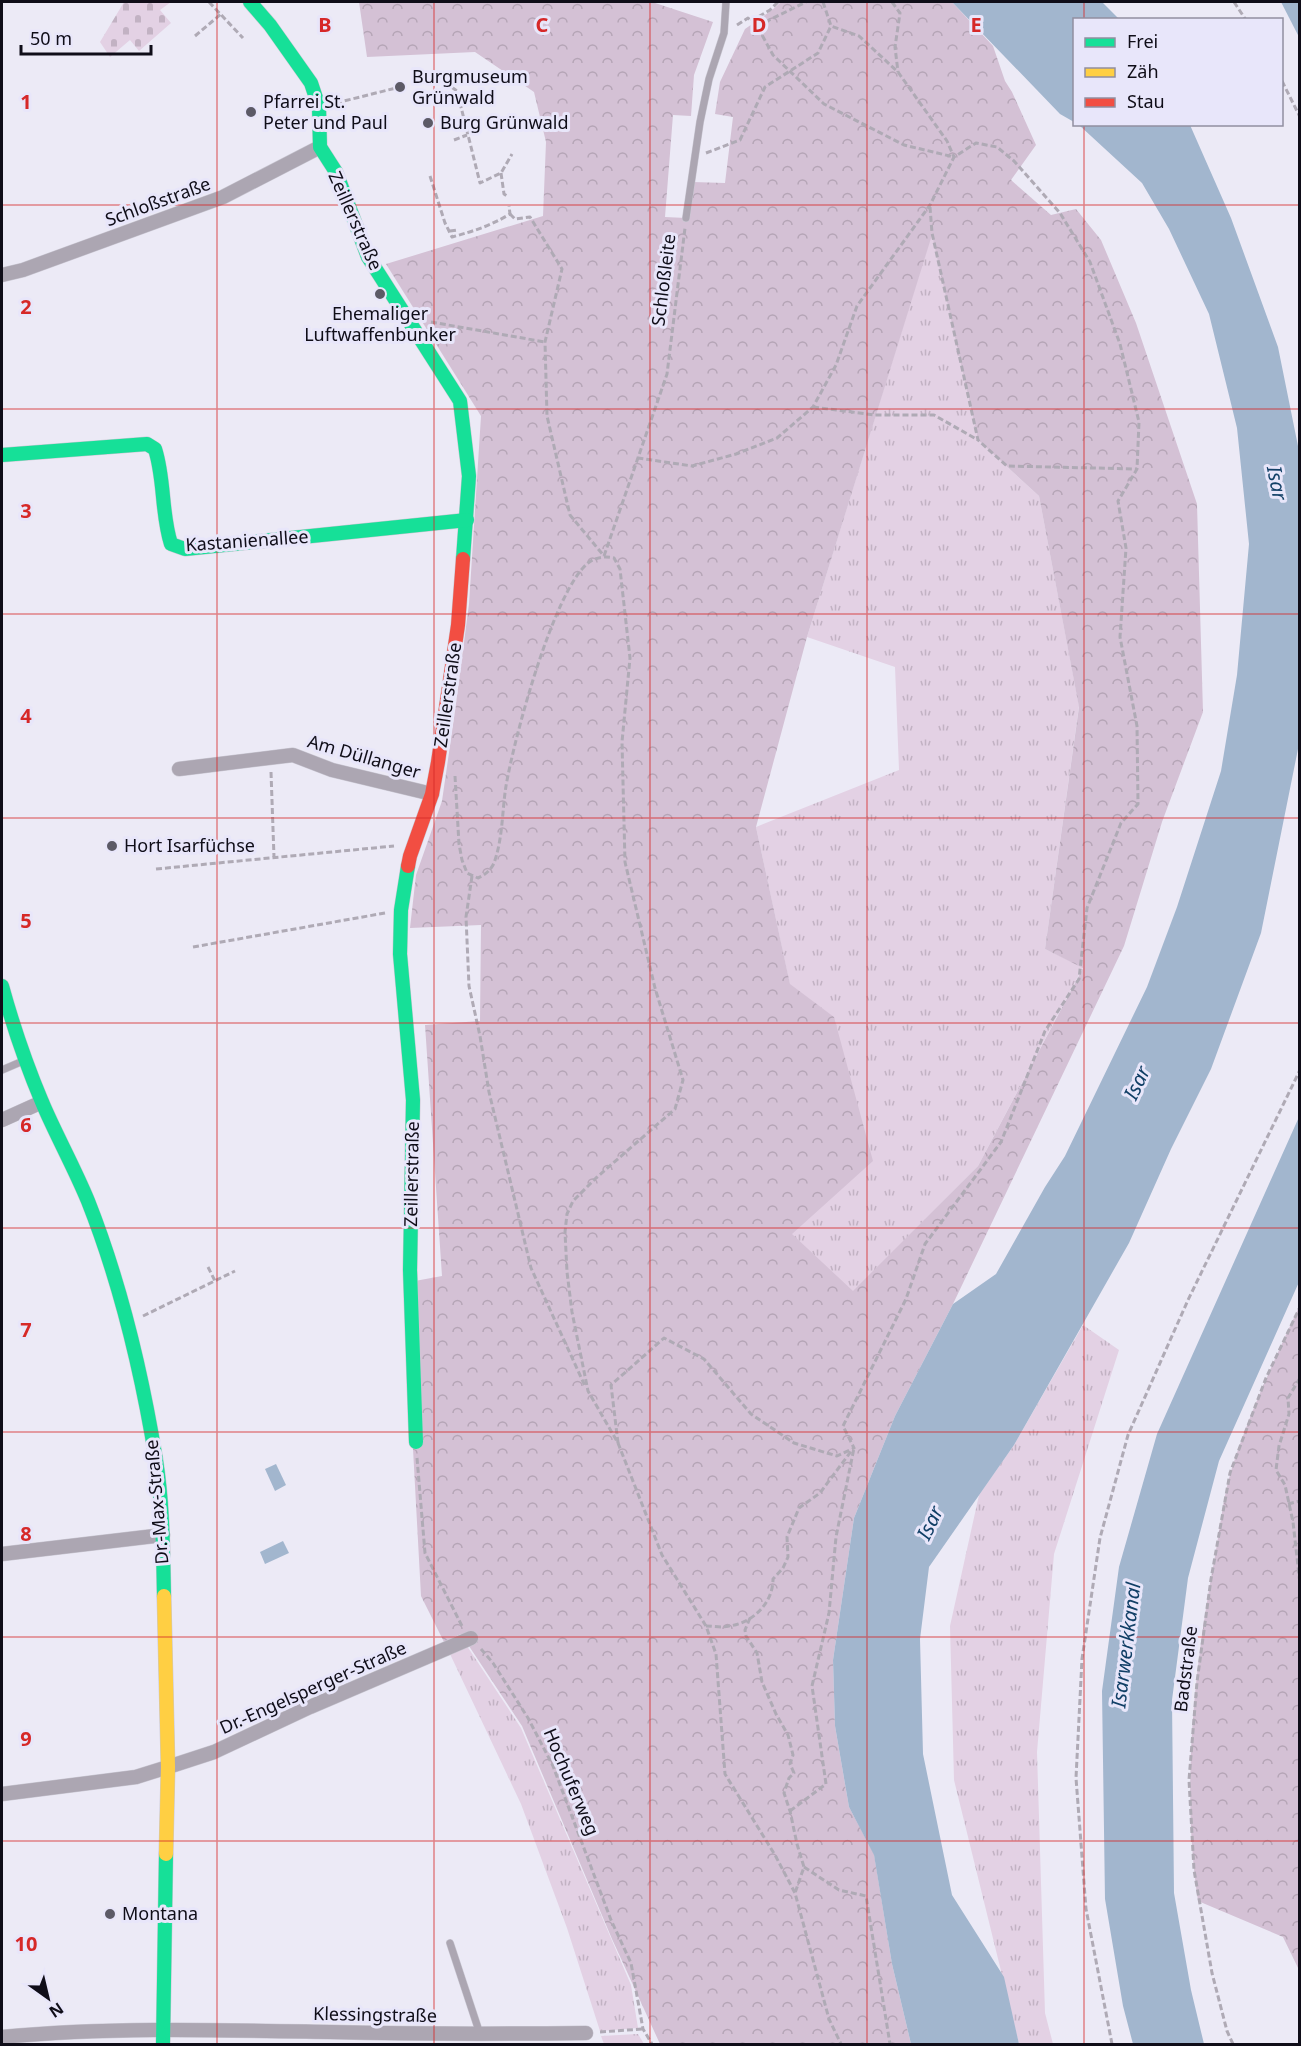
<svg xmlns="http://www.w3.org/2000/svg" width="1301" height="2046" viewBox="0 0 1301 2046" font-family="'Noto Sans',sans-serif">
  <defs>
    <pattern id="grass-tufts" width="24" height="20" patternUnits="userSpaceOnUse" patternTransform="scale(1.5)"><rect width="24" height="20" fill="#e3d1e4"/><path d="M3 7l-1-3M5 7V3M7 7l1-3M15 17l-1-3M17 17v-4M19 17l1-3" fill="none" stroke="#c2b2c3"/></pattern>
    <pattern id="forest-crowns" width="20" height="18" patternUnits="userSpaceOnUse" patternTransform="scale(1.5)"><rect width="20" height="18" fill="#d4c1d5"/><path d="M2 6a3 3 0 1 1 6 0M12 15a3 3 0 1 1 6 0" fill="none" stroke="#b5a5b6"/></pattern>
    <pattern id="cemetery-stones" width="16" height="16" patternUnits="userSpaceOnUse" patternTransform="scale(1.5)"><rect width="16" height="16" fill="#e3d1e4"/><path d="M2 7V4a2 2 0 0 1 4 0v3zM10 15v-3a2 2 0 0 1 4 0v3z" fill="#c2b2c3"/></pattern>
  </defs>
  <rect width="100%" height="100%" fill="#eceaf6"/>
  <!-- grass -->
  <g fill="url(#grass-tufts)">
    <path d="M932,233L978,440L1039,496L1079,706L1045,949L1083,967L978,1166L853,1292L791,1234L834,1018L790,985L756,827L899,770L895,667L807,637Z"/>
    <path d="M1083,1325L1119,1350L1054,1554L1037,1752L1045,2013L1053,2044H1019L954,1780L950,1626L979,1495L1014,1445Z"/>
    <path d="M467,1646L521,1728L631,1985L638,2028L600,2031L567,1928L521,1804L450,1654Z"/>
    <path d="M638,2034L644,2044H604L601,2036Z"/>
  </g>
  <!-- forest -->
  <g fill="url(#forest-crowns)" fill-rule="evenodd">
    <path d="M359,2H652L713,22L694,75L691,116L673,115L665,217L686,218L693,182L725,183L733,117L715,114L720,82L745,29L772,10L781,2H952L993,46L1005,81L1012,92L1036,145L1011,180L1051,215L1076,209L1101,240L1136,323L1197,504L1203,712L1162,822L1124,946L953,1304L895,1416L854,1518L833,1660L835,1726L849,1807L874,1854L892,1964L911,2044H660L612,1939L522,1726L461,1634L444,1642L421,1596L404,1283L442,1276L425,1025L480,1021L481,925L410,928L416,875L442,801L455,711L469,604L481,416L386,264L543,216L546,142L534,92L475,52L367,57ZM932,235L978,440L1039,496L1079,707L1045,949L1083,968L978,1166L853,1291L792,1234L873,1161L834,1017L790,984L756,827L807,637Z"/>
    <path d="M1299,1307V1970L1283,1937L1198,1901C1181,1787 1194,1669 1215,1556C1220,1528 1223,1498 1231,1471C1249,1414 1274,1360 1299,1307Z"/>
  </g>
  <!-- cemetery -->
  <path fill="url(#cemetery-stones)" d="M124,2H171L160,10L171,23L139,51L130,40L110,57L100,42Z"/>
  <!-- water -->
  <g fill="#a2b6ce">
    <path d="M952,2H1102L1119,19L1074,20V122L1060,114Z"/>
    <path d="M1281,2H1299V37Z"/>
    <path d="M1079,125H1190L1231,218L1278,347L1299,451V744L1261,933L1211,1069L1171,1149L1129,1243L1014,1445L929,1567L920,1639L923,1754L952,1895L1004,1977L1019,2044H911L892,1964L874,1855L849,1807L835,1726L833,1660L854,1518L895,1416L953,1304L996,1274L1045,1187L1065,1156L1147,987L1177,907L1221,771L1237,675L1249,544L1237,428L1209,314L1169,229L1142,183Z"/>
    <path d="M1299,1117V1282L1219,1461L1188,1578L1172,1700L1174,1893L1191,1990L1204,2044H1133L1123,2006L1105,1899L1102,1691L1119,1567L1157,1434Z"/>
    <path d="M276,1464L286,1485L275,1491L265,1469Z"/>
    <path d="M283,1541L289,1553L265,1564L260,1552Z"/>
  </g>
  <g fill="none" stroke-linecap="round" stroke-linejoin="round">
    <defs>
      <g id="lane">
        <path d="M686,218L700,122L709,79L724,33L726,2"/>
        <path d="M2,1070L23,1061"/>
        <path d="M450,1943L480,2034"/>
      </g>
      <g id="street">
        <path d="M2,275L23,270L223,197L320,147"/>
        <path d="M179,769L293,755L332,770L432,794"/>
        <path d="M2,1120L42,1102"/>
        <path d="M2,1554L163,1535"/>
        <path d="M2,1794L136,1777L168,1767L214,1752L310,1707L471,1638"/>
        <path d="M2,2037C111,2027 220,2030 330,2032C415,2034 500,2034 586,2033"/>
      </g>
      <g id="fast">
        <path d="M250,2L270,25L311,83L319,107L320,147L336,172L368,257L460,401L469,476L463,559"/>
        <path d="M2,455L147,444L155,449C165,480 161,513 171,544L185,549L467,520"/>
        <path d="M408,866L401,910L400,954L413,1100L410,1270L416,1442"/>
        <path d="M2,986C13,1026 26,1064 42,1102C56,1135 74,1167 88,1201C120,1282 142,1374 156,1460C163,1504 163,1550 164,1596"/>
        <path d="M163,2044L166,1854"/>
      </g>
      <path id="slow" d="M164,1596L168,1767L166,1854"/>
      <path id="jam" d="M408,866L410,856L432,794L438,762L458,625L463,559"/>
    </defs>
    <!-- lane casing -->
    <use href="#lane" stroke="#c9c7d2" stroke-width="8"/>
    <!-- street casing -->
    <use href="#street" stroke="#c9c7d2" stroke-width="15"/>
    <!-- fast casing -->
    <use href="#fast" stroke="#c9c7d2" stroke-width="15"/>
    <!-- slow casing -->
    <use href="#slow" stroke="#c9c7d2" stroke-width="15"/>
    <!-- jam casing -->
    <use href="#jam" stroke="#c9c7d2" stroke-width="15"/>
    <!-- path -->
    <g stroke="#afaab5" stroke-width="3" stroke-dasharray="6 3" stroke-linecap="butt">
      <path d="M209,2L243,38"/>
      <path d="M823,2L831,26L859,36L898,72L947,141L954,157"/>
      <path d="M892,2L900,13L895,47L898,72"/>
      <path d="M1234,2L1246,20"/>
      <path d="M751,21L770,10L778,2"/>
      <path d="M737,25L748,18L757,26L773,55L824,104L904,145L954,157"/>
      <path d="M757,26L806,2"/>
      <path d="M195,36L221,14"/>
      <path d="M437,77L457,91L480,183L501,173L512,154"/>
      <path d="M1282,81L1300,117"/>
      <path d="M336,103L400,87"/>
      <path d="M454,140L467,135"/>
      <path d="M706,153L740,140L765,87L818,53L831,26"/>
      <path d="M501,173L504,194L507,196"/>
      <path d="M430,176L445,223L452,237C474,231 490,226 510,214L509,206"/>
      <path d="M930,207L932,233L978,440L1007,466L1137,469"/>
      <path d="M510,214L515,219L530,217L562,269L545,342L547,416L570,515L604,556"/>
      <path d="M450,231L457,230"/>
      <path d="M431,322L545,342"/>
      <path d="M813,407L875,415H934L978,440"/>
      <path d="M604,556L667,374L685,228"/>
      <path d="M271,772L274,857"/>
      <path d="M455,776L459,844L462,860L467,873L478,878C485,875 491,870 494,863C503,838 502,811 506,786C514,739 553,592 588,563C596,557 605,556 614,558L620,569L630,658L622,742L625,862L655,988L683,1080L675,1109L596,1178L573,1201L567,1214L565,1232L567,1272L572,1312L588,1391L618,1443L662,1555L706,1626L716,1654L725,1774L775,1855L795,1893L829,2019L841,2044"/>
      <path d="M156,869L394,846"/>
      <path d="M472,876L466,917L469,986L480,1036L489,1092L531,1268L585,1386"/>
      <path d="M193,947L385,913"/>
      <path d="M208,1267L215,1281"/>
      <path d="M143,1316L235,1271"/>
      <path d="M1300,1378L1288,1398L1289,1414L1279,1446L1276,1470L1285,1485L1293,1522L1300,1584"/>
      <path d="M618,1443L611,1385L664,1338L704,1359L751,1414L794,1443L837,1456L854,1448L843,1426L906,1299L925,1244L1001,1142L1045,1031L1079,979L1087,908L1121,823L1138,804L1137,726L1120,637L1126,548L1118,501L1137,469L1139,422L1120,344L1090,262L1060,213L1014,161L997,147L976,143L954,157L930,205L857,306L836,365L813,407L777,438L736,454L692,466L638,458"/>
      <path d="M417,1458L425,1553L462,1626"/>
      <path d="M1288,1504L1300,1501"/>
      <path d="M750,1618L745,1630L746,1636L757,1653L762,1682L776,1714L788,1735L793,1755L790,1764L794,1773L789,1778L784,1793L790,1811L797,1844L804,1867L795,1893"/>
      <path d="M706,1626C713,1626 722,1628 729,1626C753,1623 773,1603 773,1579L783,1568L788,1557L787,1537L799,1508L820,1493L852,1450"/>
      <path d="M481,1649L493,1663L528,1718L553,1766L611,1920L631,1963L643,2029L652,2044"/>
      <path d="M790,1811L826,1784L812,1686L829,1613L836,1537L854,1448"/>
      <path d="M804,1867L839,1890L866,1896L890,2044"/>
      <path d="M600,2032L643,2029"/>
      <path d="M1112,2044L1086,1909L1076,1778L1082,1659L1100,1538L1128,1435L1188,1300L1300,1070"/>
      <path d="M1233,2044L1227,2031L1212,1973L1194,1870L1189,1780L1197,1682L1211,1579L1230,1473L1266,1378L1300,1307"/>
    </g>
    <!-- lane -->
    <use href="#lane" stroke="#aca6b2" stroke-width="7"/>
    <!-- street -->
    <use href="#street" stroke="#aca6b2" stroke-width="14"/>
    <!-- fast -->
    <use href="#fast" stroke="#16e098" stroke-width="14"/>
    <!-- slow -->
    <use href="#slow" stroke="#ffcf43" stroke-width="14"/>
    <!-- jam -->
    <use href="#jam" stroke="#f24e42" stroke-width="14"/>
  </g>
  <!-- grid -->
  <path fill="none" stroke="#d62828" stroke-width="1.5" stroke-opacity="0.55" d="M217,2V2044M434,2V2044M650,2V2044M867,2V2044M1084,2V20M1084,124V2044M2,205H1300M2,409H1300M2,614H1300M2,818H1300M2,1023H1300M2,1228H1300M2,1432H1300M2,1637H1300M2,1841H1300"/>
  <!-- markers -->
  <g fill="#5c5a66" stroke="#e8e6fa" stroke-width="2">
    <circle cx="400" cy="87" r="6"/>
    <circle cx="251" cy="112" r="6"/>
    <circle cx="428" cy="123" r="6"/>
    <circle cx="380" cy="294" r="6"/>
    <circle cx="112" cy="846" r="6"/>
    <circle cx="110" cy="1914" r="6"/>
  </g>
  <g text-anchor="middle" stroke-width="6" stroke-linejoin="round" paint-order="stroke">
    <!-- poi labels -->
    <g font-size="18" fill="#0f0d18" stroke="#e8e6fa" text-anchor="start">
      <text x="412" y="83">Burgmuseum<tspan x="412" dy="21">Grünwald</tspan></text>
      <text x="263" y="108">Pfarrei St.<tspan x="263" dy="21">Peter und Paul</tspan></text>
      <text x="440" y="129">Burg Grünwald</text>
      <text x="380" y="320" text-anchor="middle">Ehemaliger<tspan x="380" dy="21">Luftwaffenbunker</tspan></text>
      <text x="124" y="852">Hort Isarfüchse</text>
      <text x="122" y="1920">Montana</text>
    </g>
    <!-- street labels -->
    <g font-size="18" fill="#0f0d18" stroke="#e8e6fa">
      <text transform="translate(158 202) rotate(-20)" y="6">Schloßstraße</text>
      <text transform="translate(355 221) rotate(66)" y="6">Zeillerstraße</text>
      <text transform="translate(664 280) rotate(-83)" y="6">Schloßleite</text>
      <text transform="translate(247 541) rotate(-4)" y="6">Kastanienallee</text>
      <text transform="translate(448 695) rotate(-82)" y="6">Zeillerstraße</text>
      <text transform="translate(364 757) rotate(16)" y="6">Am Düllanger</text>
      <text transform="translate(412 1174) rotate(-89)" y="6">Zeillerstraße</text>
      <text transform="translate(157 1502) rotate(-95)" y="6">Dr.-Max-Straße</text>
      <text transform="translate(1186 1669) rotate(-83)" y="6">Badstraße</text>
      <text transform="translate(313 1688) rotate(-24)" y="6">Dr.-Engelsperger-Straße</text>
      <text transform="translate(571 1782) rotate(67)" y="6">Hochuferweg</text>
      <text transform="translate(375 2015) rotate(1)" y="6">Klessingstraße</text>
    </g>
    <!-- water labels -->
    <g font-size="20" font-style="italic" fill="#113f66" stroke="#e8e6fa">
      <text transform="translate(1277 483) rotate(79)" y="7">Isar</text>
      <text transform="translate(1137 1083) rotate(-65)" y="7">Isar</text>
      <text transform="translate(930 1523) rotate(-65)" y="7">Isar</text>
      <text transform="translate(1126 1645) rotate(-83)" y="7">Isarwerkkanal</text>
    </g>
  </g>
  <g font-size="20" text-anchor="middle" font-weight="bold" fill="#d62828" stroke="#e8e6fa" stroke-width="6" stroke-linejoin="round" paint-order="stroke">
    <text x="325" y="32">B</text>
    <text x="542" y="32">C</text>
    <text x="759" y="32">D</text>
    <text x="976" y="32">E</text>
    <text x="26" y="109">1</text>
    <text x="26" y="314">2</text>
    <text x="26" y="518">3</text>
    <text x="26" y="723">4</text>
    <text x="26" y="928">5</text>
    <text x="26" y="1132">6</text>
    <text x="26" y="1337">7</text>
    <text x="26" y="1541">8</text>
    <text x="26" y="1746">9</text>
    <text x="26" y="1951">10</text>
  </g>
  <!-- border -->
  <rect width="1301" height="2046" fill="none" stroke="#0f0d18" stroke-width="6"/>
  <!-- legend -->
  <rect x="1073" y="18" width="210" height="108" fill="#e8e6fa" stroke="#918fa0" stroke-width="1.5"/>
  <rect x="1085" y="38" width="30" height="9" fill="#16e098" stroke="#918fa0" stroke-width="1.5"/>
  <text x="1127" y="48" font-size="18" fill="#0f0d18">Frei</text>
  <rect x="1085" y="68" width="30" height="9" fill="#ffcf43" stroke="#918fa0" stroke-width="1.5"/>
  <text x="1127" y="78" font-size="18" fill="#0f0d18">Zäh</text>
  <rect x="1085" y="98" width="30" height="9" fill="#f24e42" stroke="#918fa0" stroke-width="1.5"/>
  <text x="1127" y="108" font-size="18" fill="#0f0d18">Stau</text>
  <!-- north arrow -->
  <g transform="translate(48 1998) rotate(146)" stroke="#e8e6fa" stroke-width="4.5" paint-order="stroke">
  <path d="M0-4.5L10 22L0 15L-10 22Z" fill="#0f0d18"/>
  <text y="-9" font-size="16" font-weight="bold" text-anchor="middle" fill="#0f0d18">N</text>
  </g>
  <!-- scale -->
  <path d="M21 45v9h130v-9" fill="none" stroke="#0f0d18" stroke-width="3"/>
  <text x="30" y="45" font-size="18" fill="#0f0d18" stroke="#e8e6fa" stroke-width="4.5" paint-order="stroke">50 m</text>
</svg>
